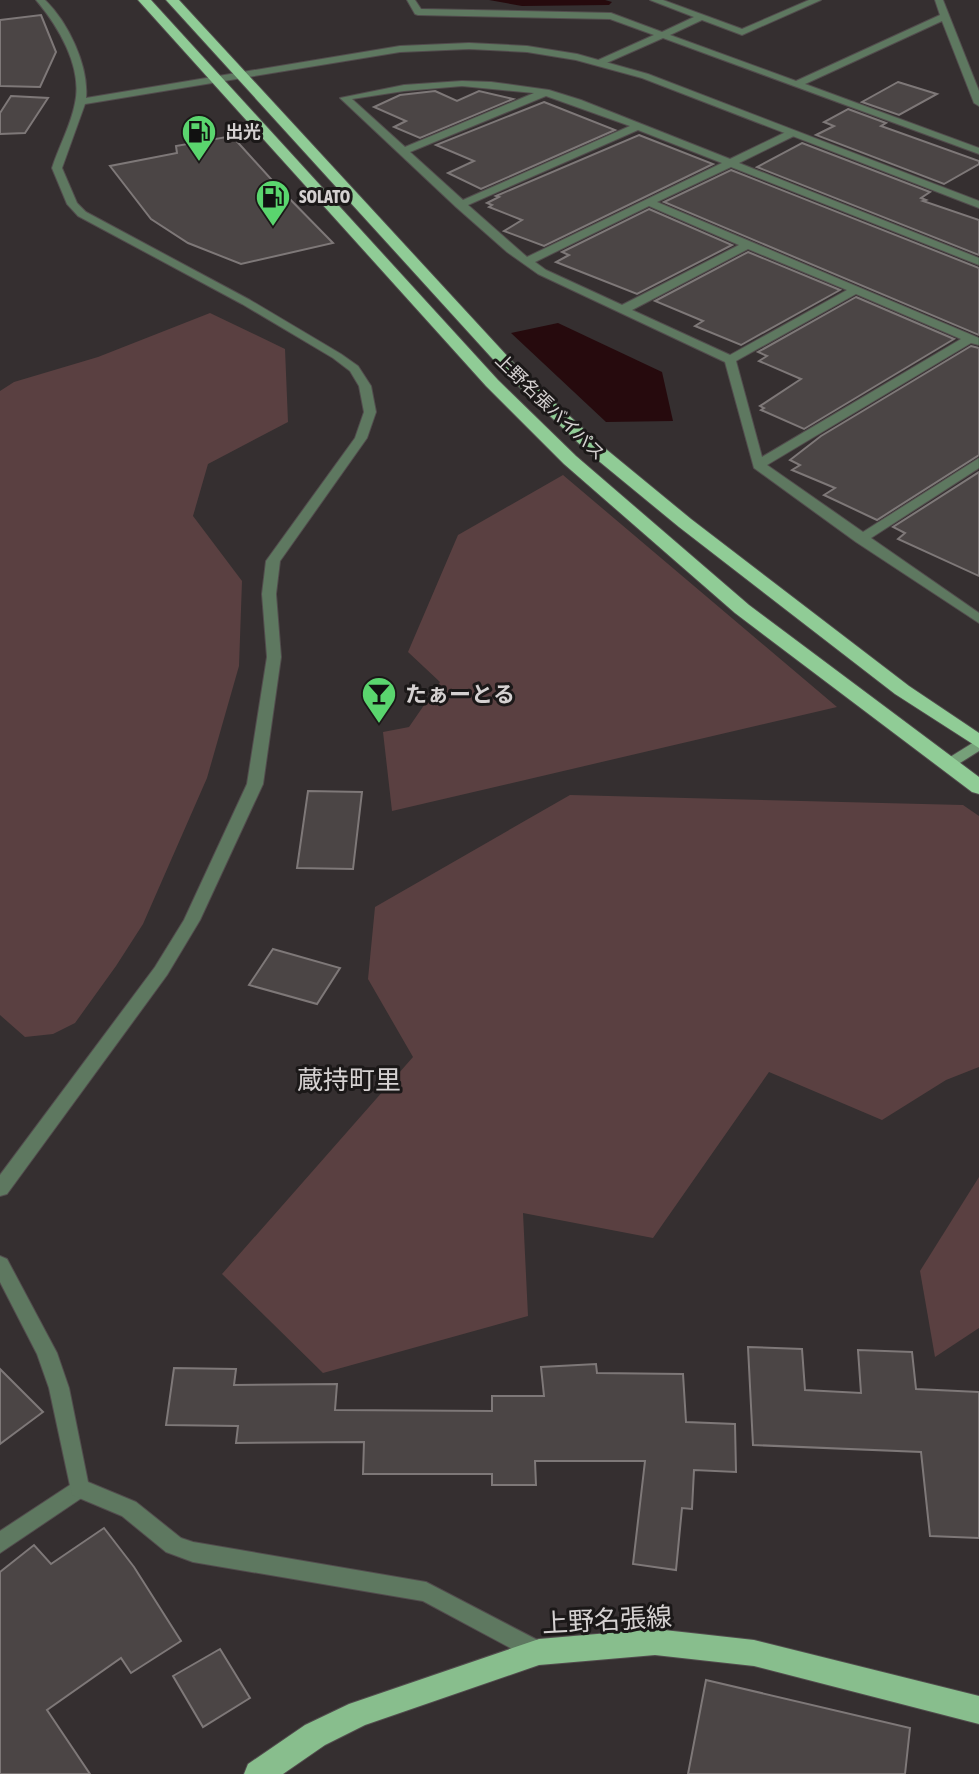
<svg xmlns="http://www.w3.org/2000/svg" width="979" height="1774" viewBox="0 0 979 1774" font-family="'Asap Condensed','Noto Sans JP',sans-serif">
  <rect width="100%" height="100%" fill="#352f30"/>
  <!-- green -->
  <g fill="#5a4041">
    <path d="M210,313L285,349L288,422L208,464L193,516L242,581L239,666L207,778L143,924L116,966L75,1023L53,1034L25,1037L0,1015V391L14,382L98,357Z"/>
    <path d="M563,475L837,707L392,811L383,732L409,727L440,682L408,652L458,535Z"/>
    <path d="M570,795L963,805L979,816V1067L946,1080L882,1120L769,1072L653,1238L523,1213L528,1316L323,1373L222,1274L413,1057L368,979L375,907Z"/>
    <path d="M979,1177V1328L935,1357L920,1271Z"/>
  </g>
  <!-- water -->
  <g fill="#260a0d">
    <path d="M489,0H605L612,2L609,5L522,6Z"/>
    <path d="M558,323L662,372L673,421L606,422L511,333Z"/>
  </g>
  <!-- building -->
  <g fill="#4b4545" stroke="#7e7878" stroke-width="2">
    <path d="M41,15L56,52L40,87L0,86V20Z"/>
    <path d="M898,82L937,94L899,115L862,102Z"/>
    <path d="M435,91L457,101L479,91L513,99L420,138L394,127L406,121L374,107L400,95Z"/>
    <path d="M11,96L48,98L25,133L0,134V113Z"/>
    <path d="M544,102L615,130L481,189L448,173L474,161L436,145Z"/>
    <path d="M848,109L886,123L881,126L979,161V164L944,184L816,135L834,126L824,122Z"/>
    <path d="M639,135L713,164L544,246L504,231L522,220L489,207L492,205L487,203L499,197L496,196Z"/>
    <path d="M232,136L280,189L333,243L241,264L188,243L151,219L110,166L177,153L176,146Z"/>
    <path d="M802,143L930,192L921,198L926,200L923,201L979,220V255L757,167Z"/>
    <path d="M731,170L979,268V335L664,202Z"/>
    <path d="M649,209L732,245L637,294L556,262L569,255L562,252Z"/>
    <path d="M748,252L840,290L741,345L695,326L703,321L655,301Z"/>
    <path d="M856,297L954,339L804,429L761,410L764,408L760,406L801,379L759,361L767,356L758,352Z"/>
    <path d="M971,346L979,348V455L877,520L824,495L835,488L792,470L800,465L790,460L821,436Z"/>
    <path d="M979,472V576L898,539L905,533L893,527Z"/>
    <path d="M308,791L362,792L353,869L297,868Z"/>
    <path d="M273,949L340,968L317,1004L249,985Z"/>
    <path d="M748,1347L802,1349L805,1390L861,1393L858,1350L912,1352L916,1389L979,1392V1538L930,1536L921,1452L753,1445Z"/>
    <path d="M596,1364L597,1373L683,1374L686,1422L735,1424L736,1472L694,1470L692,1509L682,1508L676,1570L633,1564L645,1461H535L536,1485H492V1474H363L364,1442L236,1443L238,1426L166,1425L174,1368L236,1369L234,1385L337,1384L335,1410L492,1411V1396H544L541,1367Z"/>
    <path d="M0,1369L43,1412L0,1444Z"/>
    <path d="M104,1528L134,1567L181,1641L131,1673L121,1658L47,1710L90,1774H0V1572L34,1545L51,1564Z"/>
    <path d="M220,1649L250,1698L203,1727L173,1676Z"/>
    <path d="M706,1680L910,1728L905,1774H688Z"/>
  </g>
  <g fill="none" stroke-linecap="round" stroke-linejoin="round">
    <defs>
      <g id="minor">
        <path d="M407,0H415L421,9L611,13L662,32L694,17L650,0H663L742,29L809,0H821L742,35L702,20L670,35L796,81L940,15L935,0H943L979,91V106L974,103L942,21L805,84L979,148V154L663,38L602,65H596V61L654,35L610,19L418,15L415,14Z"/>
        <path d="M462,81L491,82L549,90L581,100L730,159L788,131H796V135L739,163L979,258V265L731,167L657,202L979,338V345L971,343L767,465L863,532L979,458V468L871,538L979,613V623L856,542L754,468L725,362L538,274L507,252L456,207L340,98L404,85ZM462,86L534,93L405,147L352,99L404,91ZM546,96L630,126L463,200L410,152ZM638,130L722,163L527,257L468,205ZM649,206L739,245L622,305L546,270L535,262ZM748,249L847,290L730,355L632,310ZM856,294L961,339L762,457L736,361Z"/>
        <path d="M79,1479L86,1481L89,1488L86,1495L0,1553V1531Z"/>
      </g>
      <g id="tertiary">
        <path d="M36,0H45C68,22 89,66 86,98L400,46L469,43L527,46L577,54L648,74L979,201V208L642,78L576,60L527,52L469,49L400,52L85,104L62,168L77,203L86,212L250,300L341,354L358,366L371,386L376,412L367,438L280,561L276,594L281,657L263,784L200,920L167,975L7,1194L0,1196V1175L155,967L184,920L247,784L267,657L262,594L266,561L355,438L364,412L359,386L350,371L333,358L242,304L78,216L67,204L52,168C59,146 71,125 75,103C83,67 58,26 36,0Z"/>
        <path d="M0,1256L7,1259L57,1353L69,1388L88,1482L136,1502L181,1538L193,1542L426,1582L547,1645L550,1652L547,1659L539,1662L531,1659L423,1601L193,1562L166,1552L122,1516L72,1495L49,1388L37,1354L0,1282Z"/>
      </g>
      <path id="secondary" d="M979,739V751L952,768H942L939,765L942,762Z"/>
      <path id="primary" d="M655,1629L754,1640L979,1696V1724L754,1666L655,1655L539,1665L365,1725L325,1745L283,1774H244L248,1764L305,1725L349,1704L539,1639Z"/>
      <g id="trunk">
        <path d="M138,0H151L498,380L576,456L749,605L979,777V794L972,792L735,613L564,464L486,386Z"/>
        <path d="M166,0H179L523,373L601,445L691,519L909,686L979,733V748L895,694L679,527L589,453L511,379Z"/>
      </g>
    </defs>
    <!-- minor casing -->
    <use href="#minor" stroke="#524c4d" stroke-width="2"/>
    <!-- tertiary casing -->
    <use href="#tertiary" stroke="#524c4d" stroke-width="2"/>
    <!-- secondary casing -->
    <use href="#secondary" stroke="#524c4d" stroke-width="2"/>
    <!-- primary casing -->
    <use href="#primary" stroke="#524c4d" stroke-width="2"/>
    <!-- trunk casing -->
    <use href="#trunk" stroke="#524c4d" stroke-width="2"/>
    <!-- minor -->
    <use href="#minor" fill="#5e7860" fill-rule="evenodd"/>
    <!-- tertiary -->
    <use href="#tertiary" fill="#5e7860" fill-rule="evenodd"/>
    <!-- secondary -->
    <use href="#secondary" fill="#76a079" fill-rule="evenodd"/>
    <!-- primary -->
    <use href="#primary" fill="#88be8d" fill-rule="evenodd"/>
    <!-- trunk -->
    <use href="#trunk" fill="#90cc96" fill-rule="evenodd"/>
  </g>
  <!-- icons -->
  <defs>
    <symbol id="fuel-pin" viewBox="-11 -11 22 30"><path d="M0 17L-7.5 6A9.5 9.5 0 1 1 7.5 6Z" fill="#5ad56e" stroke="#1b1818"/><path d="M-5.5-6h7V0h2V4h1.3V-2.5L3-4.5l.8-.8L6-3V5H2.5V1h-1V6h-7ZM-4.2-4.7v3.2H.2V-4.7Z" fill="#111"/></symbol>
    <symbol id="bar-pin" viewBox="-11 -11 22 30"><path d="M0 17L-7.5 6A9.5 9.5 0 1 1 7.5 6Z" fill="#5ad56e" stroke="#1b1818"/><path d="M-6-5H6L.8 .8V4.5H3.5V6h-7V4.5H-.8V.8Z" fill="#111"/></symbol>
  </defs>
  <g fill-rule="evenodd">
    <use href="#fuel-pin" x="179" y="112" width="40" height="54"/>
    <use href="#fuel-pin" x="253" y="177" width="40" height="54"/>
    <use href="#bar-pin" x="359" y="674" width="40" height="54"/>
  </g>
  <g text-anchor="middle" stroke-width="6" stroke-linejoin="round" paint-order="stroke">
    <!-- far-poi labels -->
    <g font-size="18" font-weight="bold" fill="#d5d1d1" stroke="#1b1818" text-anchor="start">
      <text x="225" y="138">出光</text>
      <text x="299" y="203">SOLATO</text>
    </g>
    <!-- far-street labels -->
    <g font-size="18" fill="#d5d1d1" stroke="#1b1818">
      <text transform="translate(550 407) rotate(44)" y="6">上野名張バイパス</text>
    </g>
    <!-- poi labels -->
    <g font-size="22" font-weight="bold" fill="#d5d1d1" stroke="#1b1818" text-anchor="start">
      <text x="405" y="702">たぁーとる</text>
    </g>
    <!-- quarter labels -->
    <g font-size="26" fill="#d5d1d1" stroke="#1b1818">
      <text x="349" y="1089">蔵持町里</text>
    </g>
    <!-- near-street labels -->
    <g font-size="26" fill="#d5d1d1" stroke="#1b1818">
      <text transform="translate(607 1620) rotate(-3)" y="9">上野名張線</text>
    </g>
  </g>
</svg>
